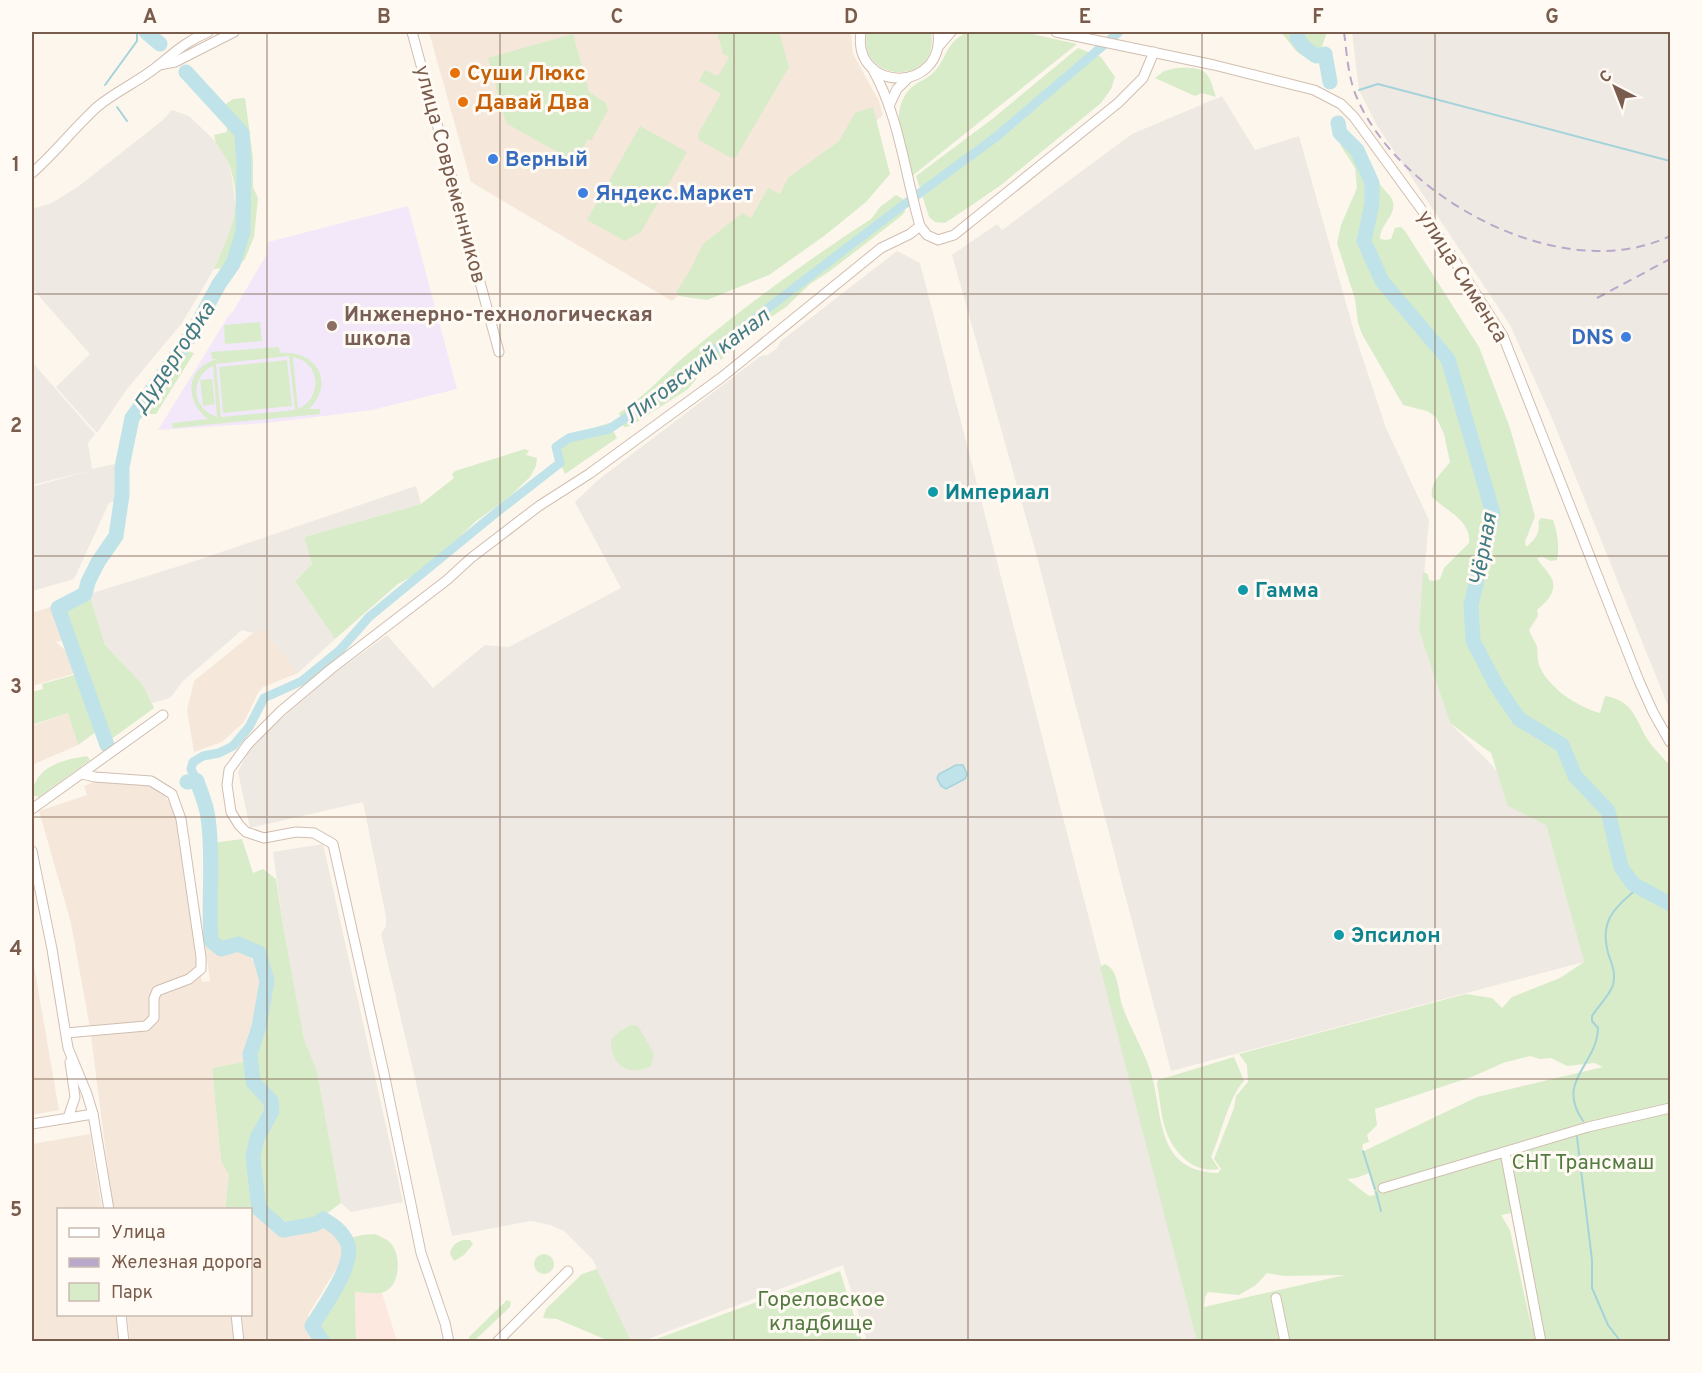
<svg xmlns="http://www.w3.org/2000/svg" width="1702" height="1373" viewBox="0 0 1702 1373" font-family="Overpass,sans-serif">
  <rect width="100%" height="100%" fill="#fdf6ec"/>
  <!-- residential -->
  <g fill="#f5e8da">
    <path d="M429,32H851L853,54L879,101L883,115L672,301L471,182Z"/>
    <path d="M54,606L66,639L56,642L69,654L76,673L32,686V613Z"/>
    <path d="M263,629L298,673L263,687L258,693L244,722L222,742L194,752L187,710L194,681L253,633Z"/>
    <path d="M68,713L78,745L32,765V726Z"/>
    <path d="M99,780L148,782L157,786L169,802L177,819L202,982L210,981L205,946L224,951L247,953L259,968L261,993L244,1062L212,1068L221,1160L229,1175L225,1209H113L90,1028L71,923L39,811L87,795L84,786Z"/>
    <path d="M32,954L59,1110L32,1115Z"/>
    <path d="M90,1134L102,1209L58,1210V1314L117,1315L119,1341L32,1342V1144Z"/>
    <path d="M258,1214L280,1232H298L323,1226L340,1239L344,1256L308,1315L310,1331L317,1341H244L242,1315L250,1314L251,1216Z"/>
    <path d="M127,1315H232L234,1341H130Z"/>
  </g>
  <!-- commercial -->
  <path fill="#fde8e0" d="M355,1292L382,1293L397,1341H356Z"/>
  <!-- industrial -->
  <g fill="#efe9e4">
    <path d="M1352,32H1670V711L1551,416L1510,325L1376,124L1359,90Z"/>
    <path d="M1222,96L1255,150L1299,136L1355,335L1386,428L1429,520L1419,631L1450,723L1485,758L1546,825L1584,962L1171,1071L1036,553L952,255L997,224L1002,230L1132,134Z"/>
    <path d="M172,110L189,116L214,140L228,161L232,177L236,209L231,231L214,269L182,323L127,389L97,433L56,387L90,354L32,288V209L52,203L79,186L163,120Z"/>
    <path d="M897,251L920,263L1198,1341H867L843,1265L643,1341H631L593,1260L564,1231L550,1225L531,1221L452,1236L381,934L386,926V917L363,802L250,828L238,772L252,744L332,675L387,635L433,688L485,645L509,647L621,588L575,502L598,480L761,356L768,355L777,348L781,341Z"/>
    <path d="M32,362L95,434L88,443L92,469L115,464V501L109,503L74,579L32,591V487L92,470L32,485Z"/>
    <path d="M416,486L421,504L304,537L312,564L295,581L335,639L298,673L263,629L253,633L242,630L183,681L170,698L152,703L143,685L105,645L89,594L186,564Z"/>
    <path d="M323,844L403,1202L351,1212L341,1203L317,1071L304,1039L283,925L273,852Z"/>
  </g>
  <!-- education -->
  <path fill="#f3e8fa" d="M408,206L457,389L372,410L267,423L158,430L229,315L232,313L267,254L268,242Z"/>
  <!-- green -->
  <g fill="#d8ecc9" fill-rule="evenodd">
    <path d="M717,32H779L789,67L736,157L731,158L699,140L698,134L721,94L699,81L705,70L718,76L729,57L723,54Z"/>
    <path d="M867,32H931C941,86 857,85 867,32Z"/>
    <path d="M967,32H1023L1077,44L912,176C905,149 888,114 909,90C916,82 928,79 935,71C949,54 945,44 967,32Z"/>
    <path d="M1281,32H1327L1318,58L1312,60L1296,51Z"/>
    <path d="M573,34L589,92L606,103L608,110L591,141L588,139L575,162L506,123L488,58Z"/>
    <path d="M1078,48L1101,57L1115,77L1111,89L1101,103L1001,185L975,203L945,223L935,222L929,217L916,176L991,120Z"/>
    <path d="M1177,68C1207,67 1208,71 1216,97L1202,93L1195,96L1155,78L1164,71Z"/>
    <path d="M245,98L253,158V187L258,198L254,237L245,259L238,267L214,269C231,230 244,208 229,164C225,154 215,146 214,135L227,132L226,104L233,99Z"/>
    <path d="M873,107L890,174L866,202L824,236L769,275L707,300L679,296L676,292L689,272L703,244L742,213L751,218L768,188L780,194L788,178L839,141L855,113Z"/>
    <path d="M640,126L687,152L641,232L625,241L587,220Z"/>
    <path d="M1346,137H1351C1365,153 1369,163 1378,181C1383,191 1396,197 1393,209C1390,221 1380,226 1380,239L1385,240L1391,239L1395,228L1401,227L1405,231L1479,347L1510,428L1535,516L1525,542L1526,547C1534,541 1541,533 1538,522L1541,518L1553,520C1557,531 1560,548 1557,560L1551,561L1542,557L1537,558C1540,564 1545,568 1549,574C1560,588 1548,601 1537,610L1538,616L1529,630C1531,636 1535,641 1537,647C1538,653 1537,659 1539,665C1548,688 1578,707 1600,713L1605,696C1636,701 1635,722 1650,743C1656,751 1663,758 1670,765V1341H1197L1100,967L1105,964C1119,970 1118,991 1122,1005C1130,1028 1144,1050 1151,1073C1164,1117 1155,1171 1218,1173L1221,1169L1214,1159L1234,1108L1236,1096L1248,1082L1247,1065L1239,1054L1466,994L1492,998L1502,1008L1512,997L1560,978L1584,962L1546,825L1508,806L1491,753L1450,723L1419,631L1423,572L1428,574L1429,580L1434,581L1440,579L1444,568L1469,543C1472,521 1445,510 1432,497C1429,482 1443,472 1450,462L1444,434L1436,417L1427,411L1403,405L1362,334L1358,323L1355,299L1337,243L1341,225L1357,188L1355,168L1341,146V140ZM1530,1056L1540,1059L1551,1058L1567,1066L1594,1063L1603,1067L1477,1097L1362,1152L1363,1144L1369,1142L1367,1135L1377,1125L1375,1109L1474,1076L1503,1063ZM1369,1173L1375,1195L1369,1196L1347,1179L1356,1178ZM1511,1213L1532,1329V1330L1510,1230L1501,1215ZM1267,1273L1284,1276L1345,1275L1204,1307L1205,1297L1208,1292L1239,1295L1256,1285Z"/>
    <path d="M896,195L903,199L905,212L900,217L830,271L810,284L786,307L758,326L723,358L698,377L688,389L631,426L624,427L619,413C644,397 663,375 685,356C744,307 806,261 871,219L880,207Z"/>
    <path d="M260,322L262,341L225,344L224,325Z"/>
    <path d="M279,347L280,353C316,350 336,382 309,409H320V414L173,428L172,423L208,419C184,401 185,368 217,359H212L211,352ZM289,356L295,410L221,417L216,364ZM293,357C321,362 323,398 298,409ZM212,366H213L217,417C192,409 189,379 212,366Z"/>
    <path d="M182,349L194,353L156,414H136Z"/>
    <path d="M287,360L292,406L223,413L219,367Z"/>
    <path d="M212,379L215,404L203,406L200,380Z"/>
    <path d="M609,423L617,438L565,474L555,452L559,439Z"/>
    <path d="M525,449L529,451L526,455L537,458L536,466L530,477L508,498L476,521L444,552L411,577L398,584L335,639L295,581L312,564L304,537L421,504L454,478L452,474L455,471Z"/>
    <path d="M89,594L105,645L143,685L154,708L110,740L62,609Z"/>
    <path d="M81,673L100,729L78,745L68,713L32,725V692L43,689L42,684Z"/>
    <path d="M87,756L90,760L39,797L32,795C35,766 62,760 87,756Z"/>
    <path d="M242,839L253,873L263,869L276,879L283,925L304,1039L317,1071L341,1203L329,1212L317,1215L316,1220C293,1226 283,1223 264,1210C261,1195 254,1158 259,1144C264,1132 277,1121 277,1106C277,1094 262,1086 256,1076L258,1052L266,1027L273,985L264,953L253,943L220,941C205,928 214,903 214,886C214,872 213,858 212,843Z"/>
    <path d="M631,1025L638,1026L654,1054L651,1066C628,1077 611,1066 611,1040L619,1032Z"/>
    <path d="M246,1055L249,1058C249,1064 247,1067 247,1073C246,1085 257,1090 265,1096L269,1111L255,1135L251,1153L258,1214L251,1216L250,1210L225,1209L229,1175L221,1161L212,1068L244,1062Z"/>
    <path d="M1234,1057L1244,1081C1230,1094 1220,1137 1211,1157L1219,1169C1194,1174 1174,1153 1166,1131C1161,1117 1160,1099 1157,1084L1158,1080Z"/>
    <path d="M375,1234C382,1237 391,1241 394,1248C401,1261 399,1286 384,1292C376,1295 363,1292 355,1292L356,1341H326L316,1325L350,1266L351,1243L354,1237L362,1235Z"/>
    <path d="M463,1240H470L473,1244L464,1255L454,1261L450,1254C452,1245 455,1243 463,1240Z"/>
    <circle cx="544" cy="1264" r="10"/>
    <path d="M597,1269L631,1341H609L557,1319L543,1318L546,1309L582,1274Z"/>
    <path d="M840,1271L862,1341H651Z"/>
    <path d="M507,1300L511,1302L510,1307L474,1341H470L469,1337Z"/>
  </g>
  <!-- water -->
  <path fill="#bfe3e8" stroke="#a5d3da" stroke-width="1.5" d="M956,765H963L967,774L965,779L946,789L941,786L937,778L939,774Z"/>
  <g fill="none" stroke-linecap="round" stroke-linejoin="round">
    <!-- stream -->
    <g stroke="#a5d3da" stroke-width="2">
      <path d="M105,85L137,41V32"/>
      <path d="M1359,90L1378,84L1670,161"/>
      <path d="M117,107L127,121"/>
      <path d="M1583,1121C1555,1080 1597,1066 1598,1028L1592,1021V1016C1598,1006 1610,995 1613,985C1616,972 1612,965 1608,953C1599,919 1616,907 1639,887"/>
      <path d="M1577,1137L1592,1260V1288L1608,1325L1621,1342"/>
      <path d="M1363,1151L1375,1189"/>
      <path d="M1376,1192L1381,1211"/>
    </g>
    <!-- canal -->
    <path stroke="#bfe3e8" stroke-width="9" d="M197,781L191,769L193,762L203,756L219,753L233,746L249,727L264,698L302,681L340,650L369,617L403,589L497,512L560,463L556,447L569,438L609,429L644,406L688,373L734,334L894,212L996,137L1119,32"/>
    <!-- river -->
    <g stroke="#bfe3e8" stroke-width="15">
      <path d="M146,32L160,44"/>
      <path d="M1298,32L1297,38L1305,48L1316,56L1325,54L1330,82"/>
      <path d="M1338,123L1340,133L1357,150L1372,183V204L1364,241L1382,281L1448,359L1493,513L1471,605L1473,641L1496,685L1519,719L1562,745L1575,776L1608,811L1621,867L1633,884L1670,904"/>
      <path d="M107,745L58,608L85,594L88,582L98,562L116,536L122,495V467L132,418L193,332L219,284L233,264L243,232L244,167L242,133L186,72"/>
      <path d="M187,782L197,781C201,793 207,806 208,818C214,858 208,900 211,941L221,949L238,944L259,953L267,981L259,1027L250,1054L253,1082L271,1101L272,1111L257,1138L253,1157L259,1209L283,1230L316,1224L323,1219C333,1225 342,1231 347,1242C357,1262 323,1308 312,1326L323,1342"/>
    </g>
    <defs>
      <g id="minor">
        <path d="M412,32L499,352"/>
        <path d="M861,32C852,93 945,94 938,32"/>
        <path d="M1056,32L1214,65L1314,90L1341,104L1354,117L1424,213L1503,336L1639,681L1653,712L1670,742"/>
        <path d="M938,47L951,32"/>
        <path d="M159,65L175,62L234,32"/>
        <path d="M872,68C899,115 905,174 920,226L927,235L938,240L954,235L1118,103L1143,78L1154,52"/>
        <path d="M889,106L897,89L908,78"/>
        <path d="M32,173C55,153 74,128 97,107C116,91 140,81 159,65C176,51 187,41 208,32"/>
        <path d="M32,809L163,715"/>
        <path d="M32,851L52,949L68,1048L87,1094L93,1114L109,1210"/>
        <path d="M66,1033L146,1026L154,1018V998L157,991L189,979L201,969V957L181,819L172,794L151,781L95,777L82,774"/>
        <path d="M68,1118L75,1097L70,1062"/>
        <path d="M32,1124L93,1114"/>
        <path d="M1505,1152L1541,1342"/>
        <path d="M1383,1188L1588,1127L1670,1108"/>
        <path d="M1276,1298L1285,1342"/>
        <path d="M121,1314L124,1342"/>
        <path d="M236,1314L239,1342"/>
        <path d="M449,1342L445,1323L421,1253L385,1078L333,844L314,833L296,832L264,838L246,832L239,825L231,812L227,785L229,770L248,744L281,711L331,669L447,580L471,558L539,506L589,474L722,377L881,248L910,234L920,226"/>
        <path d="M497,1342L568,1271"/>
      </g>
    </defs>
    <!-- minor casing -->
    <use href="#minor" stroke="#d1beb0" stroke-width="11"/>
    <!-- minor -->
    <use href="#minor" stroke="#fff" stroke-width="9"/>
    <!-- rail -->
    <g stroke="#b9a8c9" stroke-width="2" stroke-dasharray="9 6" stroke-linecap="butt">
      <path d="M1344,32C1347,54 1348,78 1357,98C1401,200 1565,287 1670,236"/>
      <path d="M1597,298L1670,259"/>
    </g>
  </g>
  <!-- grid -->
  <path fill="none" stroke="#7a5c4d" stroke-width="1.5" stroke-opacity="0.55" d="M267,32V1342M500,32V1342M734,32V1342M968,32V1342M1202,32V1342M1435,32V1342M32,294H1670M32,556H1670M32,817H1670M32,1079H1670"/>
  <!-- markers -->
  <g fill="#e8710a" stroke="#fffaf3" stroke-width="2">
    <circle cx="455" cy="73" r="6"/>
    <circle cx="463" cy="102" r="6"/>
  </g>
  <g fill="#3f7fe0" stroke="#fffaf3" stroke-width="2">
    <circle cx="493" cy="159" r="6"/>
    <circle cx="583" cy="193" r="6"/>
    <circle cx="1626" cy="337" r="6"/>
  </g>
  <circle fill="#8d6e63" stroke="#fffaf3" stroke-width="2" cx="332" cy="326" r="6"/>
  <g fill="#0f9aa8" stroke="#fffaf3" stroke-width="2">
    <circle cx="933" cy="492" r="6"/>
    <circle cx="1243" cy="590" r="6"/>
    <circle cx="1339" cy="935" r="6"/>
  </g>
  <g text-anchor="middle" stroke-width="6" stroke-linejoin="round" paint-order="stroke">
    <!-- food labels -->
    <g font-size="21" font-weight="bold" fill="#c56008" stroke="#fffaf3" text-anchor="start">
      <text x="467" y="80">Суши Люкс</text>
      <text x="475" y="109">Давай Два</text>
    </g>
    <!-- shop labels -->
    <g font-size="21" font-weight="bold" fill="#366cbe" stroke="#fffaf3" text-anchor="start">
      <text x="505" y="166">Верный</text>
      <text x="595" y="200">Яндекс.Маркет</text>
      <text x="1614" y="344" text-anchor="end">DNS</text>
    </g>
    <!-- street labels -->
    <g font-size="21" fill="#7a5c4d" stroke="#fffaf3">
      <text transform="translate(451 174) rotate(75)" y="7">улица Современников</text>
      <text transform="translate(1463 276) rotate(58)" y="7">улица Сименса</text>
    </g>
    <!-- education labels -->
    <g font-size="21" font-weight="bold" fill="#785e54" stroke="#fffaf3" text-anchor="start">
      <text x="344" y="321">Инженерно-технологическая<tspan x="344" dy="24">школа</tspan></text>
    </g>
    <!-- culture labels -->
    <g font-size="21" font-weight="bold" fill="#0d838f" stroke="#fffaf3" text-anchor="start">
      <text x="945" y="499">Империал</text>
      <text x="1255" y="597">Гамма</text>
      <text x="1351" y="942">Эпсилон</text>
    </g>
    <!-- park labels -->
    <g font-size="21" fill="#537a41" stroke="#fffaf3">
      <text x="1583" y="1169">СНТ Трансмаш</text>
      <text x="821" y="1306">Гореловское<tspan x="821" dy="24">кладбище</tspan></text>
    </g>
    <!-- water labels -->
    <g font-size="22" font-style="italic" fill="#437c86" stroke="#fffaf3">
      <text transform="translate(173 357) rotate(-56)" y="8">Дудергофка</text>
      <text transform="translate(696 365) rotate(-37)" y="8">Лиговский канал</text>
      <text transform="translate(1482 549) rotate(-80)" y="8">Чёрная</text>
    </g>
  </g>
  <!-- border -->
  <rect width="1702" height="1373" fill="none" stroke="#fffaf3" stroke-width="66"/>
  <!-- legend -->
  <rect x="57" y="1208" width="195" height="108" fill="#fffaf3" stroke="#cabbb1" stroke-width="1.5"/>
  <rect x="69" y="1228" width="30" height="9" fill="#ffffff" stroke="#cabbb1" stroke-width="1.5"/>
  <text x="111" y="1238" font-size="18" fill="#7a5c4d">Улица</text>
  <rect x="69" y="1258" width="30" height="9" fill="#b9a8c9" stroke="#cabbb1" stroke-width="1.5"/>
  <text x="111" y="1268" font-size="18" fill="#7a5c4d">Железная дорога</text>
  <rect x="69" y="1283" width="30" height="18" fill="#d8ecc9" stroke="#cabbb1" stroke-width="1.5"/>
  <text x="111" y="1298" font-size="18" fill="#7a5c4d">Парк</text>
  <!-- north arrow -->
  <g transform="translate(1615 87) rotate(318)" stroke="#fffaf3" stroke-width="4.5" paint-order="stroke">
  <path d="M0-4.5L10 22L0 15L-10 22Z" fill="#7a5c4d"/>
  <text y="-9" font-size="16" font-weight="bold" text-anchor="middle" fill="#7a5c4d">С</text>
  </g>
  <rect x="33" y="33" width="1636" height="1307" fill="none" stroke="#7a5c4d" stroke-width="2"/>
  <g font-size="20" text-anchor="middle" font-weight="bold" fill="#7a5c4d">
    <text x="150" y="23">A</text>
    <text x="384" y="23">B</text>
    <text x="617" y="23">C</text>
    <text x="851" y="23">D</text>
    <text x="1085" y="23">E</text>
    <text x="1318" y="23">F</text>
    <text x="1552" y="23">G</text>
    <text x="16" y="171">1</text>
    <text x="16" y="432">2</text>
    <text x="16" y="693">3</text>
    <text x="16" y="955">4</text>
    <text x="16" y="1216">5</text>
  </g>
</svg>
